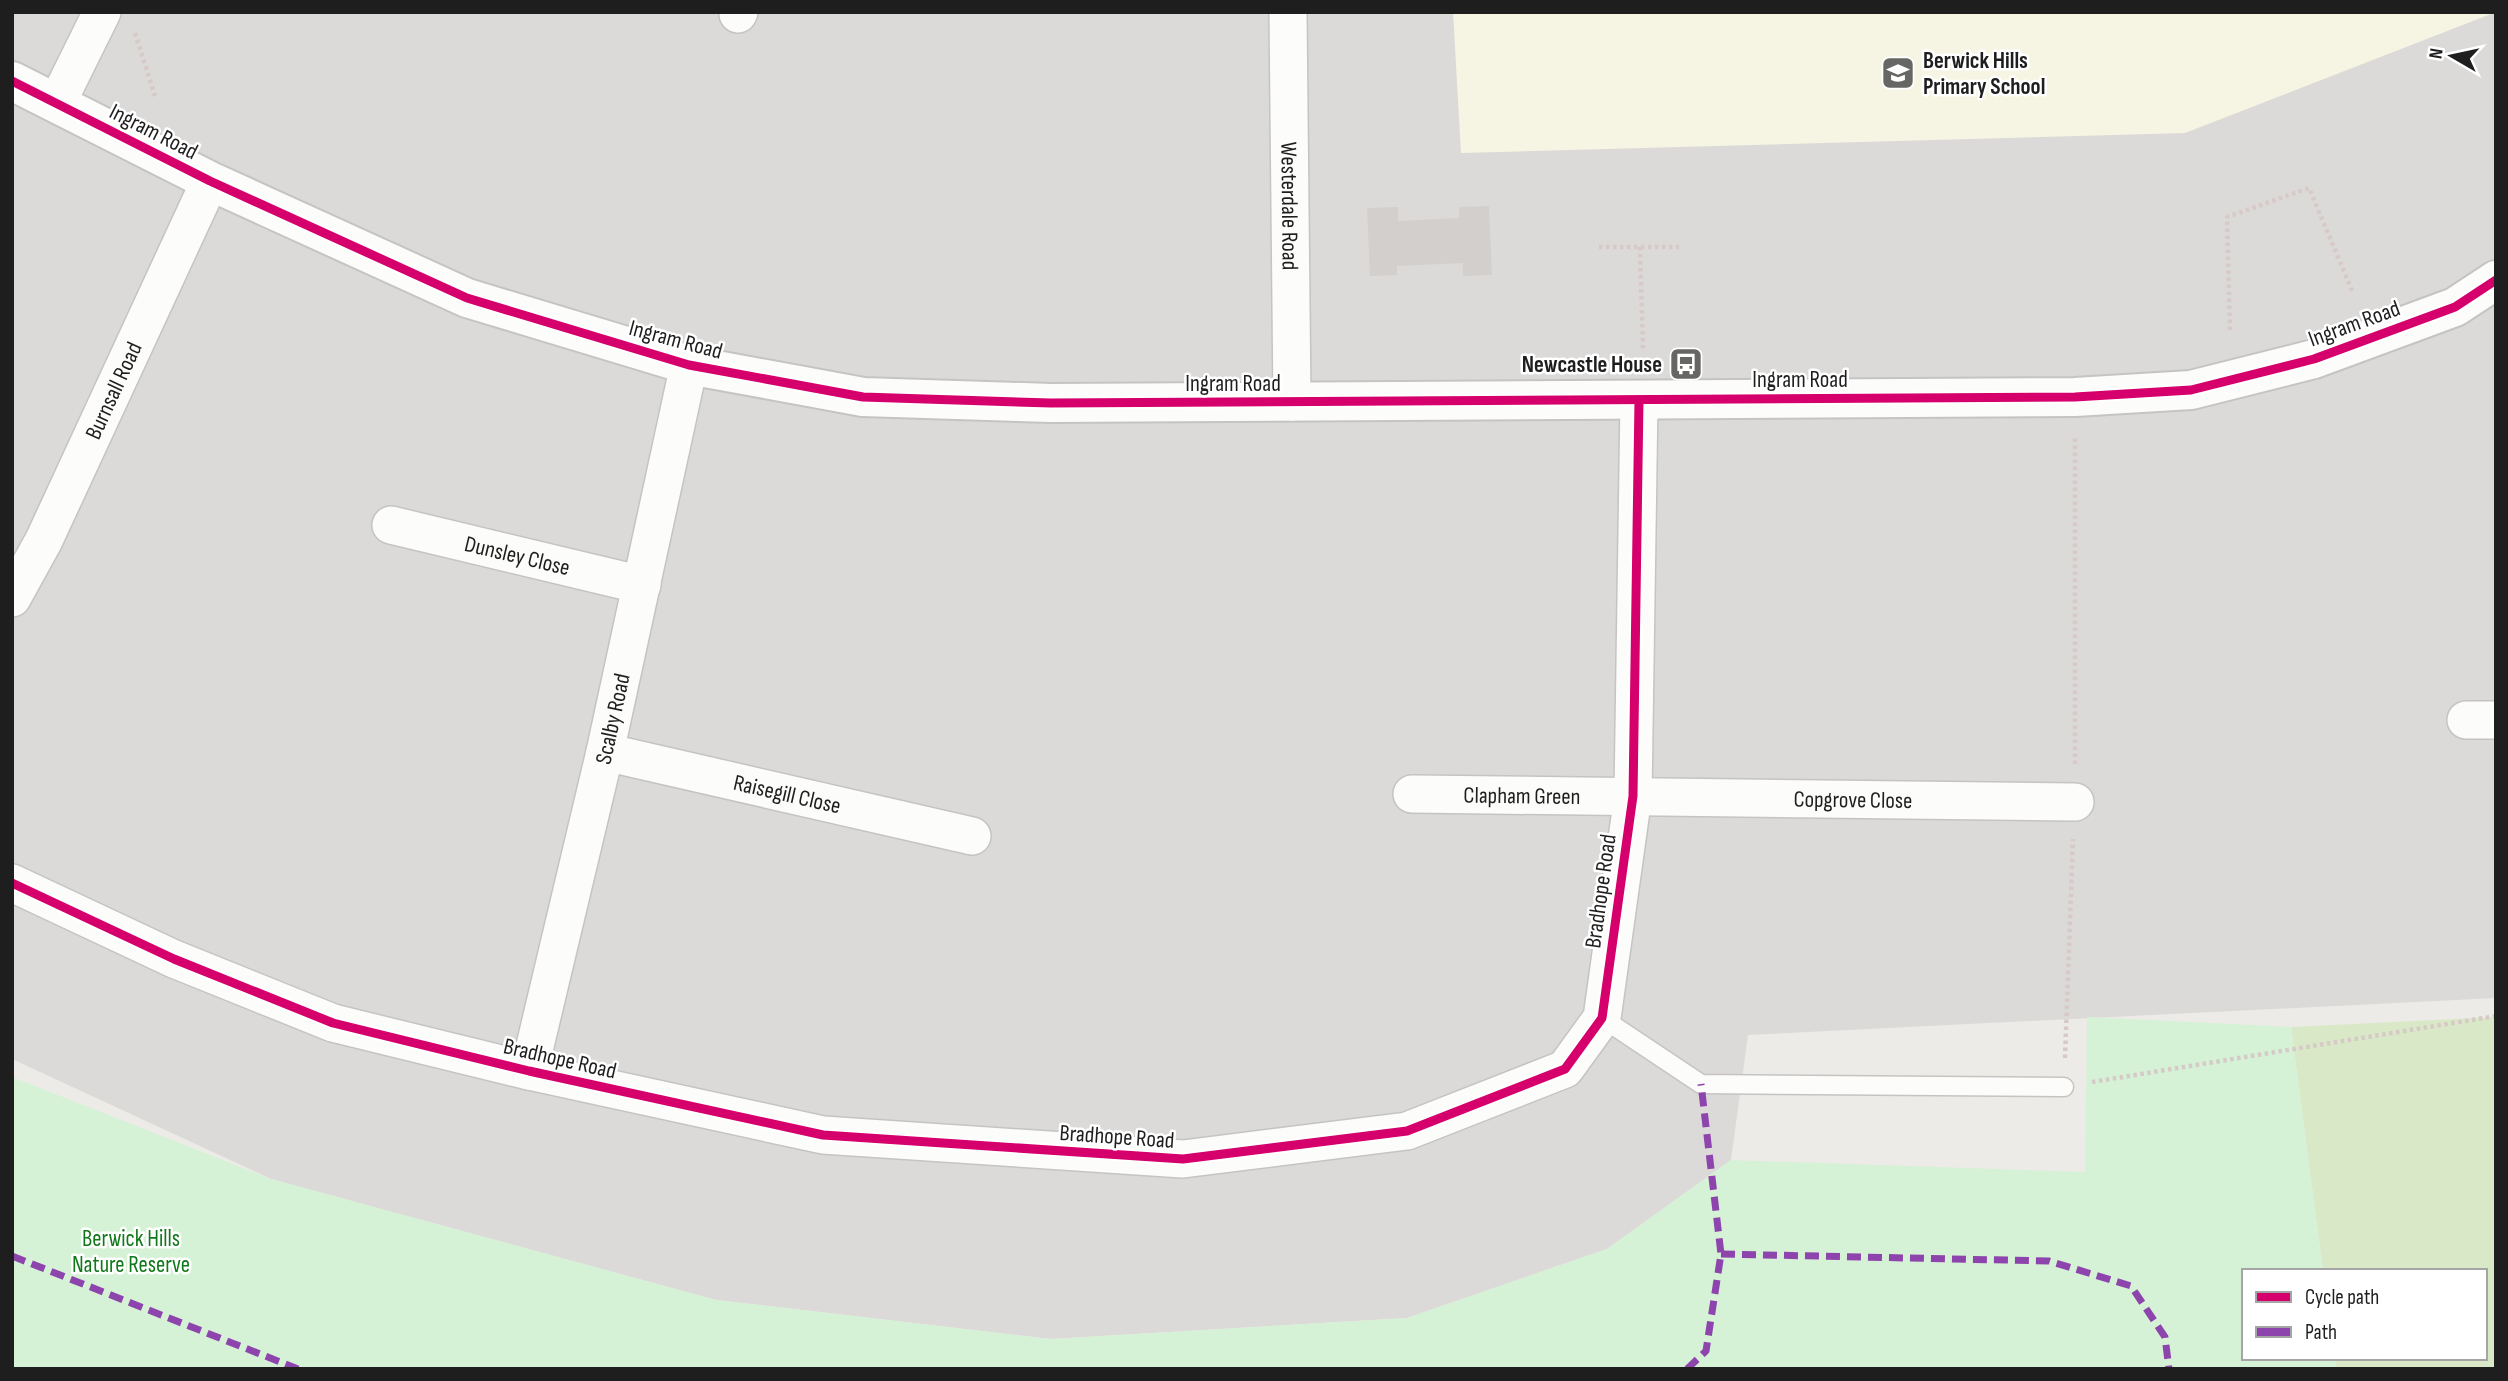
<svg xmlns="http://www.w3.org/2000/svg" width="2508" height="1381" viewBox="0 0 2508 1381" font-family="'Sofia Sans Condensed',sans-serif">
  <rect width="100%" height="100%" fill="#edebe7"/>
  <!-- residential -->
  <path fill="#dcdad8" d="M12,12H2496V998L1748,1035L1731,1160L1607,1249L1407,1318L1051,1339L716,1300L271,1179L12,1059Z"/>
  <!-- education -->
  <path fill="#f6f5e3" d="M1453,12H2496L2185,133L1461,153Z"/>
  <!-- grass -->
  <path fill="#d9e9c7" d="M2496,1017V1369H2336L2335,1358H2485V1271H2323L2291,1027Z"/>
  <!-- park -->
  <path fill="#d6f2d6" d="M2087,1017L2291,1027L2323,1271H2244V1358H2335L2336,1369H12V1077L271,1179L716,1300L1051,1339L1407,1318L1607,1249L1731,1160L2085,1172Z"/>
  <!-- building -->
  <path fill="#d2cfcc" d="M1489,206L1492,275L1463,276V263L1397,266V275L1370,276L1367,208L1398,207V221L1459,218V207Z"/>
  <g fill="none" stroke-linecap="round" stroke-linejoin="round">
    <defs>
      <path id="service" d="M1602,1018L1701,1084L2064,1087"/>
      <g id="minor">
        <path id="s1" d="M1288,12L1292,402"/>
        <path d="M738,14L739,12"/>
        <path d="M57,103L102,12"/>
        <path id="s2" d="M391,525L642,585"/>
        <path id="s3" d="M12,598L44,540L210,181"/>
        <path d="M2466,720H2496"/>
        <path id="s4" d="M605,752L972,836"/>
        <path id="s5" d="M1412,794L2075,802"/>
        <path d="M12,883L174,959L333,1023L529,1071L823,1135L1183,1159L1407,1131L1565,1069L1602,1018L1633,796L1639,400"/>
        <path id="s6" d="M529,1071L605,752L689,365"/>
      </g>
      <path id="tertiary" d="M12,81L210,181L467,298L689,365L863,397L1051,403L2075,397L2191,390L2314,359L2455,307L2496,280"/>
    </defs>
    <!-- service casing -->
    <use href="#service" stroke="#c5c4c3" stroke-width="21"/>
    <!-- minor casing -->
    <use href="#minor" stroke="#c5c4c3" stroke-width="40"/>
    <!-- tertiary casing -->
    <use href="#tertiary" stroke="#c5c4c3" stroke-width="42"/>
    <!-- path -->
    <g stroke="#d6c9c7" stroke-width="4.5" stroke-dasharray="3.5 3.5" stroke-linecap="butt">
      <path d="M135,33L155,96"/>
      <path d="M1599,247H1679"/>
      <path d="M1640,247L1643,349"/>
      <path d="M2230,330L2227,217L2309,188L2353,293"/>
      <path d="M2075,764V437"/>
      <path d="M2065,1058L2073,839"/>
      <path d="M2092,1082L2496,1016"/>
    </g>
    <!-- service -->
    <use href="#service" stroke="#fcfcfb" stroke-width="18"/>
    <!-- minor -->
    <use href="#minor" stroke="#fcfcfb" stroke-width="37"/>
    <!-- tertiary -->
    <use href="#tertiary" stroke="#fcfcfb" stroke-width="38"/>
    <!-- quiet -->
    <g stroke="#8e44ad" stroke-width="7" stroke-dasharray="14 7" stroke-linecap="butt">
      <path d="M1721,1254L2049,1261L2131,1286L2165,1337L2169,1369"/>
      <path d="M12,1256L298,1369"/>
      <path d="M1687,1369L1706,1351L1721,1254L1701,1084"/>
    </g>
    <defs>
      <g id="cycleway">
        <path d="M12,81L210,181L467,298L689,365L863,397L1051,403L2075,397L2191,390L2314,359L2455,307L2496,280"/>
        <path d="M12,883L174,959L333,1023L529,1071L823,1135L1183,1159L1407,1131L1565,1069L1602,1018L1633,796L1639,400"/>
      </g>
    </defs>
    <!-- cycleway casing -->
    <use href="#cycleway" stroke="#fff" stroke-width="13"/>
    <!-- cycleway -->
    <use href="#cycleway" stroke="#d6006c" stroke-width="9"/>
  </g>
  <!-- icons -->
  <defs>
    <symbol id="school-square" viewBox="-11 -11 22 22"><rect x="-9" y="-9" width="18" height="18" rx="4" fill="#666664" stroke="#fff"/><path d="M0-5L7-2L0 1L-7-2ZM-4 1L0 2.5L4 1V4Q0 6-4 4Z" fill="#fff"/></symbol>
    <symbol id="bus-square" viewBox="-11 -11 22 22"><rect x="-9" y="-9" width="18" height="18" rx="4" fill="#666664" stroke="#fff"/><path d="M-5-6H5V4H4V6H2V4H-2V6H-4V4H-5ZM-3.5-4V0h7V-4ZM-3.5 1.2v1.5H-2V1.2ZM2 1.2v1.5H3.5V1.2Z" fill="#fff"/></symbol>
  </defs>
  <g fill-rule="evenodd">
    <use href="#school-square" x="1879" y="54" width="38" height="38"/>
    <use href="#bus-square" x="1667" y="345" width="38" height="38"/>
  </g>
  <g text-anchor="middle" stroke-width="5" stroke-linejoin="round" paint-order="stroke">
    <!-- poi labels -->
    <g font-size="23" font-weight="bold" fill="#1e1e1e" stroke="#fff" text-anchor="start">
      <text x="1923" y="68">Berwick Hills<tspan x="1923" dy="26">Primary School</tspan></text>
      <text x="1662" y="372" text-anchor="end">Newcastle House</text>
    </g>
    <!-- street labels -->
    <g font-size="23" fill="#1e1e1e" stroke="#fff">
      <text transform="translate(154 131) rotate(27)" y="8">Ingram Road</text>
      <text dy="8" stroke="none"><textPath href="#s1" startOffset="194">Westerdale Road</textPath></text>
      <text transform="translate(2354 323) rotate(-20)" y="8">Ingram Road</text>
      <text transform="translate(676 339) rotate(15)" y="8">Ingram Road</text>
      <text x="1800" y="387">Ingram Road</text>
      <text x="1233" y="391">Ingram Road</text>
      <text dy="8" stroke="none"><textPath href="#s3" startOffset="231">Burnsall Road</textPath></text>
      <text dy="8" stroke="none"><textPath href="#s2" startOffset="130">Dunsley Close</textPath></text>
      <text dy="8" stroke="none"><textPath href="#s6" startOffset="362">Scalby Road</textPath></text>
      <text dy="8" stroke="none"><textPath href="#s4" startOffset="187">Raisegill Close</textPath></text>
      <text dy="8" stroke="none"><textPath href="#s5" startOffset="110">Clapham Green</textPath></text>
      <text dy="8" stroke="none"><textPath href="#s5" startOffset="441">Copgrove Close</textPath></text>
      <text transform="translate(1600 891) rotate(-82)" y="8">Bradhope Road</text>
      <text transform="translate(560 1058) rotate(13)" y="8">Bradhope Road</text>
      <text transform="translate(1117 1136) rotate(4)" y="8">Bradhope Road</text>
    </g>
    <!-- park labels -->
    <g font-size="23" fill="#11781a" stroke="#fff">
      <text x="131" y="1246">Berwick Hills<tspan x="131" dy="26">Nature Reserve</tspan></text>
    </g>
  </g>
  <!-- border -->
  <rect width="2508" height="1381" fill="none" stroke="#1e1e1e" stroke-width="28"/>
  <!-- legend -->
  <rect x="2242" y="1269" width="245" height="91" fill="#ffffff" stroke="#a5a5a5" stroke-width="2"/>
  <rect x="2256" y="1292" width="35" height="10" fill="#d6006c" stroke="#a5a5a5" stroke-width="2"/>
  <text x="2305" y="1304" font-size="21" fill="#1e1e1e">Cycle path</text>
  <rect x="2256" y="1327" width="35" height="10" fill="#8e44ad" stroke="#a5a5a5" stroke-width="2"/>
  <text x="2305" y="1339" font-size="21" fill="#1e1e1e">Path</text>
  <!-- north arrow -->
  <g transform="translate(2452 56) rotate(279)" stroke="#ffffff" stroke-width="5" paint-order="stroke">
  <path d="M0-5L12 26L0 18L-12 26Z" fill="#1e1e1e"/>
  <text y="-10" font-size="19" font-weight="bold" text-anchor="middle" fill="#1e1e1e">N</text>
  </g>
</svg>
